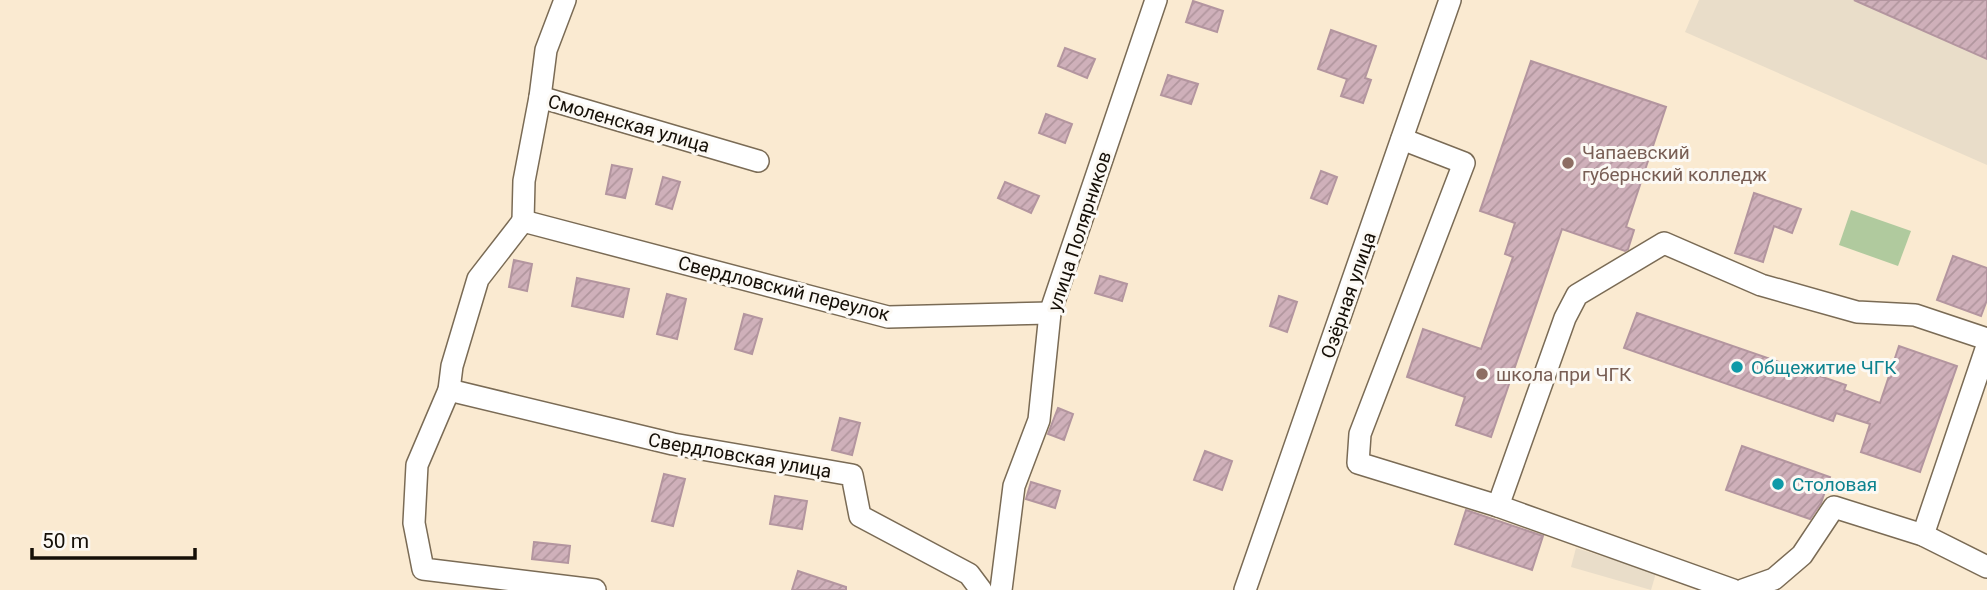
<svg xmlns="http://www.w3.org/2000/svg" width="1987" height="590" viewBox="0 0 1987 590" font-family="Roboto,sans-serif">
  <defs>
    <pattern id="building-hatch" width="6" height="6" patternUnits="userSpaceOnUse" patternTransform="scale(1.75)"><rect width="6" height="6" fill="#cfb0ba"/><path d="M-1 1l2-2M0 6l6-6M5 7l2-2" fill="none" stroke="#b1969e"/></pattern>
  </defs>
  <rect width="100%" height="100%" fill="#faead1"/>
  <!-- industrial -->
  <g fill="#e9ddc9">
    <path d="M1699,0H1987V165L1685,32Z"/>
    <path d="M1576,548L1656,573L1651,590L1571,567Z"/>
  </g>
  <!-- pitch -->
  <path fill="#b0ca9e" d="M1851,210L1911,231L1898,266L1839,245Z"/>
  <!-- building -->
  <g fill="url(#building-hatch)" stroke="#b3959f" stroke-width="2">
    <path d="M1854,0H1987V59Z"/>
    <path d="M1193,1L1223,11L1217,32L1186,22Z"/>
    <path d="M1331,30L1376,46L1365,78L1371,80L1363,103L1341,96L1347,79L1318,69Z"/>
    <path d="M1065,48L1095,59L1087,78L1058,66Z"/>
    <path d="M1531,61L1666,107L1626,227L1634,230L1628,249L1625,251L1562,229L1491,437L1456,425L1465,397L1407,377L1423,329L1481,349L1513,257L1505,254L1515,223L1480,211Z"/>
    <path d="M1168,75L1198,84L1191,104L1161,95Z"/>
    <path d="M1046,114L1072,124L1065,143L1039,133Z"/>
    <path d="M612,165L632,169L625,198L606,194Z"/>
    <path d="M1321,171L1337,177L1327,204L1311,198Z"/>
    <path d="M663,177L680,182L672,209L656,204Z"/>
    <path d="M1005,182L1039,196L1031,213L998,198Z"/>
    <path d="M1754,193L1801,209L1792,233L1774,226L1763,262L1735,253Z"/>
    <path d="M1953,256L1987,268V300L1981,316L1937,300Z"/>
    <path d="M514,260L532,264L527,291L509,287Z"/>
    <path d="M1100,276L1127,284L1122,301L1095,293Z"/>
    <path d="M577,278L629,289L623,317L572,306Z"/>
    <path d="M667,294L686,299L677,339L657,334Z"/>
    <path d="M1279,296L1297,302L1287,332L1270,326Z"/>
    <path d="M1637,313L1846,385L1844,390L1880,403L1899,346L1957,366L1920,472L1861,452L1870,424L1836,413L1833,421L1624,348Z"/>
    <path d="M744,314L762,319L752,354L735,349Z"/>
    <path d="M1058,408L1073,414L1064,440L1048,434Z"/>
    <path d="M840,418L860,423L852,455L832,450Z"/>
    <path d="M1742,446L1830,477L1821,503L1810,519L1726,490Z"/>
    <path d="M1205,451L1232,461L1222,490L1194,480Z"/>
    <path d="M664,474L685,479L673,526L652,521Z"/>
    <path d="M1031,482L1060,491L1055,508L1026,499Z"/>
    <path d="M775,496L807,501L802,529L770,524Z"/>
    <path d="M1466,510L1543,536L1532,570L1455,544Z"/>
    <path d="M534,542L570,546L568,563L532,559Z"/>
    <path d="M798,571L846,587V590H792Z"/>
  </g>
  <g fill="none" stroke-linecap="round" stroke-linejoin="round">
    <defs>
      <g id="minor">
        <path d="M540,97L546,50L565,0"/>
        <path d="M1402,139L1464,163L1360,434L1358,463L1498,506L1733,590"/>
        <path d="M523,221L478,279L452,366L449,390L417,465L414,523L423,569L595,590"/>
        <path d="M523,221L888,317L1050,313"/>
        <path d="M523,221L524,181L540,97L758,161"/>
        <path d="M449,390L673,444L852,475L860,516L969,574L981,590"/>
        <path d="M1498,506L1565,318L1577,295L1664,243L1761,285L1857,312L1915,315L1987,339"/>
        <path d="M1923,535L1987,346"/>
        <path d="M1001,590L1014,486L1039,420L1050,313L1156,0"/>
        <path d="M1245,590L1450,0"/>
        <path d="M1743,590L1774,579L1802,555L1834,507L1923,535L1987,567"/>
      </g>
    </defs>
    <!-- minor casing -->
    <use href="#minor" stroke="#7a6b55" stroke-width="24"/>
    <!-- minor -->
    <use href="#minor" stroke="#fff" stroke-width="21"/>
  </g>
  <!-- markers -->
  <g fill="#8d6e63" stroke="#fcf9f4" stroke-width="2.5">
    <circle cx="1568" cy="163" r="7"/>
    <circle cx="1482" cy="374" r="7"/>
  </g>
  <g fill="#0f9aa8" stroke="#fcf9f4" stroke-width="2.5">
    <circle cx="1737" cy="367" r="7"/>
    <circle cx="1778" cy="484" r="7"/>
  </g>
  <g text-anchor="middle" stroke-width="6" stroke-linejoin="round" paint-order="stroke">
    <!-- street labels -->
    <g font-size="19" fill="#150f07" stroke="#fcf9f4">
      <text transform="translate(629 123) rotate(16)" y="7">Смоленская улица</text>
      <text transform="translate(1079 231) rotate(-72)" y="7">улица Полярников</text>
      <text transform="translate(784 288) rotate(14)" y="7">Свердловский переулок</text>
      <text transform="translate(1348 295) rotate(-71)" y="7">Озёрная улица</text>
      <text transform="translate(740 455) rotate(10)" y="7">Свердловская улица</text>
    </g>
    <!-- education labels -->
    <g font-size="19" fill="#785e54" stroke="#fcf9f4" text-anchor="start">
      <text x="1582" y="159">Чапаевский<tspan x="1582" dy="22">губернский колледж</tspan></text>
      <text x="1496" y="381">школа при ЧГК</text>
    </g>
    <!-- culture labels -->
    <g font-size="19" fill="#0d838f" stroke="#fcf9f4" text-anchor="start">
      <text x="1751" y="374">Общежитие ЧГК</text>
      <text x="1792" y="491">Столовая</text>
    </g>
  </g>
  <!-- scale -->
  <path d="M32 548v10h163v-10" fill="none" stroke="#150f07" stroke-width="3.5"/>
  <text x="42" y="548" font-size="21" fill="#150f07" stroke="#fcf9f4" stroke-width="5" paint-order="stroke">50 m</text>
</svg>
